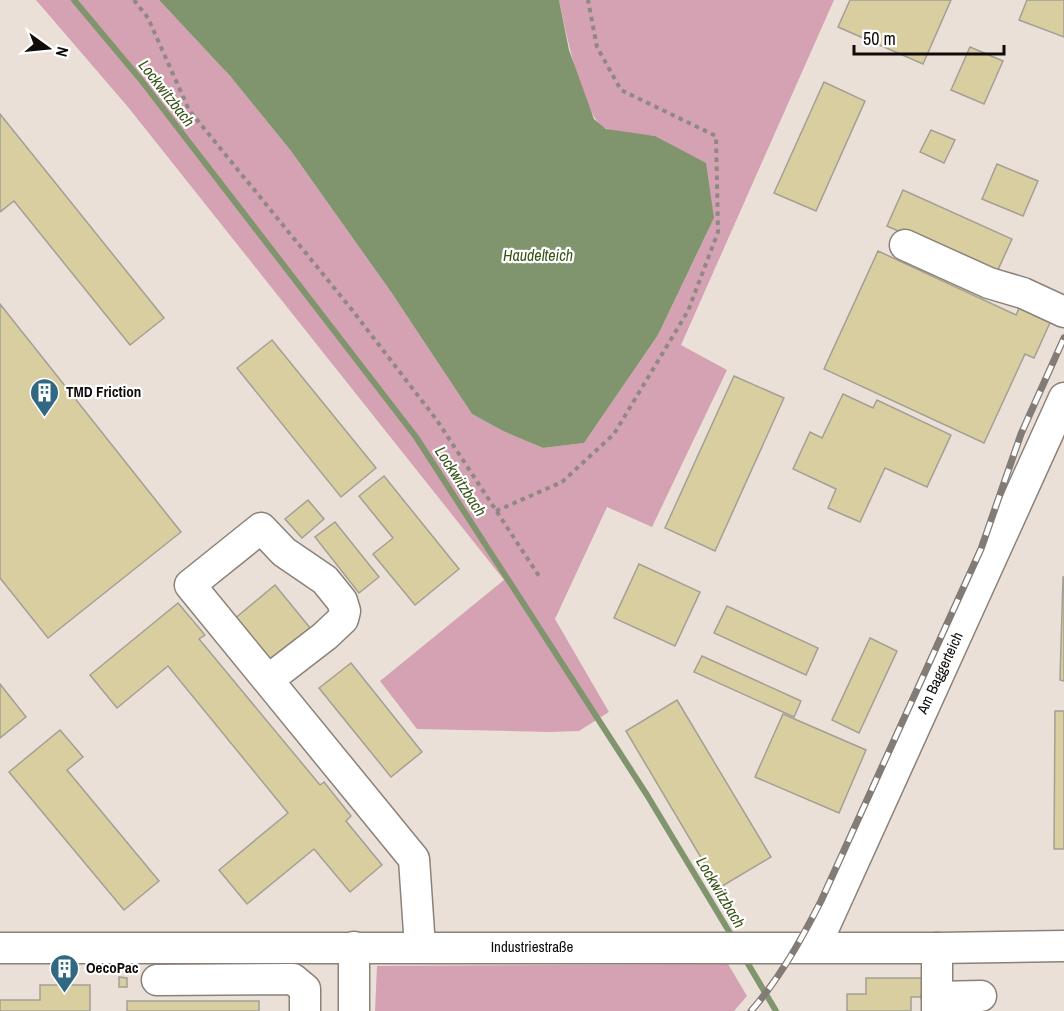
<svg xmlns="http://www.w3.org/2000/svg" width="1064" height="1011" viewBox="0 0 1064 1011" font-family="'Archivo Narrow',sans-serif">
  <rect width="100%" height="100%" fill="#eae0d8"/>
  <!-- forest -->
  <g fill="#d4a2b3">
    <path d="M36,0H159L230,76L291,151L391,292L472,414L503,431L543,448L584,443L658,335L714,218L655,136C643,134 615,134 605,128C582,116 565,27 559,0H834L681,345L727,370L652,527L607,507L555,619L609,712L579,731L550,732L417,729L380,681L504,580L128,107Z"/>
    <path d="M728,964L747,996L734,1011H375L377,966Z"/>
  </g>
  <!-- water -->
  <path fill="#80956d" d="M159,0H559L569,50L594,119L606,129L655,136L706,163L714,218L658,335L584,443L543,448L503,431L472,414L391,292L291,151L230,76Z"/>
  <g fill="none" stroke-linecap="round" stroke-linejoin="round">
    <!-- stream -->
    <g stroke="#80956d" stroke-width="6">
      <path d="M74,0L141,80L416,437L647,795L733,938"/>
      <path d="M744,957L776,1011"/>
    </g>
  </g>
  <!-- building -->
  <g fill="#d8ce9f" stroke="#a3a095" stroke-width="1.5">
    <path d="M850,0H951L923,64L838,27Z"/>
    <path d="M1027,0H1064V37L1019,20Z"/>
    <path d="M970,47L1003,61L984,104L951,90Z"/>
    <path d="M824,82L865,101L816,211L774,193Z"/>
    <path d="M0,114L164,318L130,345L14,201L0,212Z"/>
    <path d="M931,130L955,140L944,163L920,152Z"/>
    <path d="M997,164L1038,181L1023,216L982,199Z"/>
    <path d="M903,190L1012,239L996,274L887,226Z"/>
    <path d="M878,251L1016,315L1022,302L1053,316L1034,358L1025,354L984,443L824,369Z"/>
    <path d="M0,304L181,532L48,638L0,578Z"/>
    <path d="M272,340L376,468L341,497L237,368Z"/>
    <path d="M734,376L784,398L715,551L665,528Z"/>
    <path d="M843,394L873,408L877,400L951,435L927,487L885,468L860,522L828,508L836,489L793,469L810,432L822,438Z"/>
    <path d="M384,476L459,569L415,605L373,554L393,538L359,496Z"/>
    <path d="M308,500L324,519L302,538L285,519Z"/>
    <path d="M335,522L379,577L359,593L315,537Z"/>
    <path d="M639,564L700,592L675,646L614,618Z"/>
    <path d="M1063,577H1064V681L1060,680Z"/>
    <path d="M275,585L315,634L272,668L233,620Z"/>
    <path d="M178,603L205,635L199,639L320,785L324,782L351,816L346,821L382,865L350,892L314,849L247,904L219,870L288,813L168,666L117,708L90,675Z"/>
    <path d="M727,606L818,648L806,675L714,633Z"/>
    <path d="M870,638L897,651L859,733L832,720Z"/>
    <path d="M702,656L801,701L794,717L694,672Z"/>
    <path d="M351,663L422,752L391,777L319,688Z"/>
    <path d="M0,684L26,717L0,738Z"/>
    <path d="M677,700L771,857L719,888L626,731Z"/>
    <path d="M1055,711H1064V849H1054Z"/>
    <path d="M783,714L866,750L839,813L755,777Z"/>
    <path d="M60,730L83,757L67,770L159,881L124,910L9,772Z"/>
    <path d="M119,977L127,978V987H119Z"/>
    <path d="M866,978H923V997H911V1011H847V994H866Z"/>
    <path d="M40,985H90V1011H0V1000H40Z"/>
    <rect x="127" y="1001" width="132" height="10"/>
  </g>
  <g fill="none" stroke-linecap="round" stroke-linejoin="round">
    <defs>
      <g id="minor">
        <path d="M905,245L989,283L1023,293L1064,312"/>
        <path d="M268,680L325,636L343,619L345,611L342,601L325,580L284,552L261,528L190,585L414,859L420,947"/>
        <path d="M354,947V1011"/>
        <path d="M815,947L1064,398"/>
        <path d="M0,948H937L1064,946"/>
        <path d="M937,948V1011"/>
        <path d="M157,980L293,979L305,989V1011"/>
        <path d="M937,997L981,996"/>
      </g>
    </defs>
    <!-- minor casing -->
    <use href="#minor" stroke="#8a8179" stroke-width="33"/>
    <!-- path -->
    <g stroke="#908983" stroke-width="4" stroke-dasharray="4.5 4.5" stroke-linecap="butt">
      <path d="M134,0L148,18L189,110L349,306L436,419L539,576"/>
      <path d="M496,511L562,482L614,434L688,311L718,232L716,136L621,90L597,47L588,0"/>
    </g>
    <!-- minor -->
    <use href="#minor" stroke="#fff" stroke-width="30"/>
    <defs>
      <path id="rail" d="M751,1011C780,978 801,940 821,901L981,549L1021,434L1064,338"/>
    </defs>
    <!-- rail casing -->
    <use href="#rail" stroke="#837c76" stroke-width="7"/>
    <!-- rail -->
    <use href="#rail" stroke="#fff" stroke-width="4.5" stroke-dasharray="14" stroke-linecap="butt"/>
  </g>
  <!-- icons -->
  <defs>
    <symbol id="building-pin" viewBox="-11 -11 22 30"><path d="M0 17L-7.5 6A9.5 9.5 0 1 1 7.5 6Z" fill="#316983" stroke="#fff"/><path d="M-4-6H4V6H1V3H-1V6H-4ZM-2.5-4.3h1.7v1.8h-1.7ZM.8-4.3h1.7v1.8H.8ZM-2.5-1h1.7V.8h-1.7ZM.8-1h1.7V.8H.8Z" fill="#fff"/></symbol>
  </defs>
  <g fill-rule="evenodd">
    <use href="#building-pin" x="28" y="376" width="33" height="45"/>
    <use href="#building-pin" x="48" y="952" width="33" height="45"/>
  </g>
  <g text-anchor="middle" stroke-width="4.5" stroke-linejoin="round" paint-order="stroke">
    <!-- poi labels -->
    <g font-size="15" font-weight="bold" fill="#0e0b08" stroke="#fff" text-anchor="start">
      <text x="66" y="397">TMD Friction</text>
      <text x="86" y="973">OecoPac</text>
    </g>
    <!-- street labels -->
    <g font-size="15" fill="#0e0b08" stroke="#fff">
      <text transform="translate(940 673) rotate(-65)" y="5">Am Baggerteich</text>
      <text x="532" y="952">Industriestraße</text>
    </g>
    <!-- water labels -->
    <g font-size="16" font-style="italic" fill="#395418" stroke="#fff">
      <text transform="translate(167 93) rotate(52)" y="6">Lockwitzbach</text>
      <text x="538" y="261">Haudelteich</text>
      <text transform="translate(461 481) rotate(57)" y="6">Lockwitzbach</text>
      <text transform="translate(721 892) rotate(59)" y="6">Lockwitzbach</text>
    </g>
  </g>
  <!-- north arrow -->
  <g transform="translate(48 48) rotate(105)" stroke="#ffffff" stroke-width="4.5" paint-order="stroke">
  <path d="M0-4.5L10 22L0 15L-10 22Z" fill="#0e0b08"/>
  <text y="-9" font-size="16" font-weight="bold" text-anchor="middle" fill="#0e0b08">N</text>
  </g>
  <!-- scale -->
  <path d="M854 45v9h150v-9" fill="none" stroke="#0e0b08" stroke-width="3"/>
  <text x="863" y="45" font-size="18" fill="#0e0b08" stroke="#ffffff" stroke-width="4.5" paint-order="stroke">50 m</text>
</svg>
